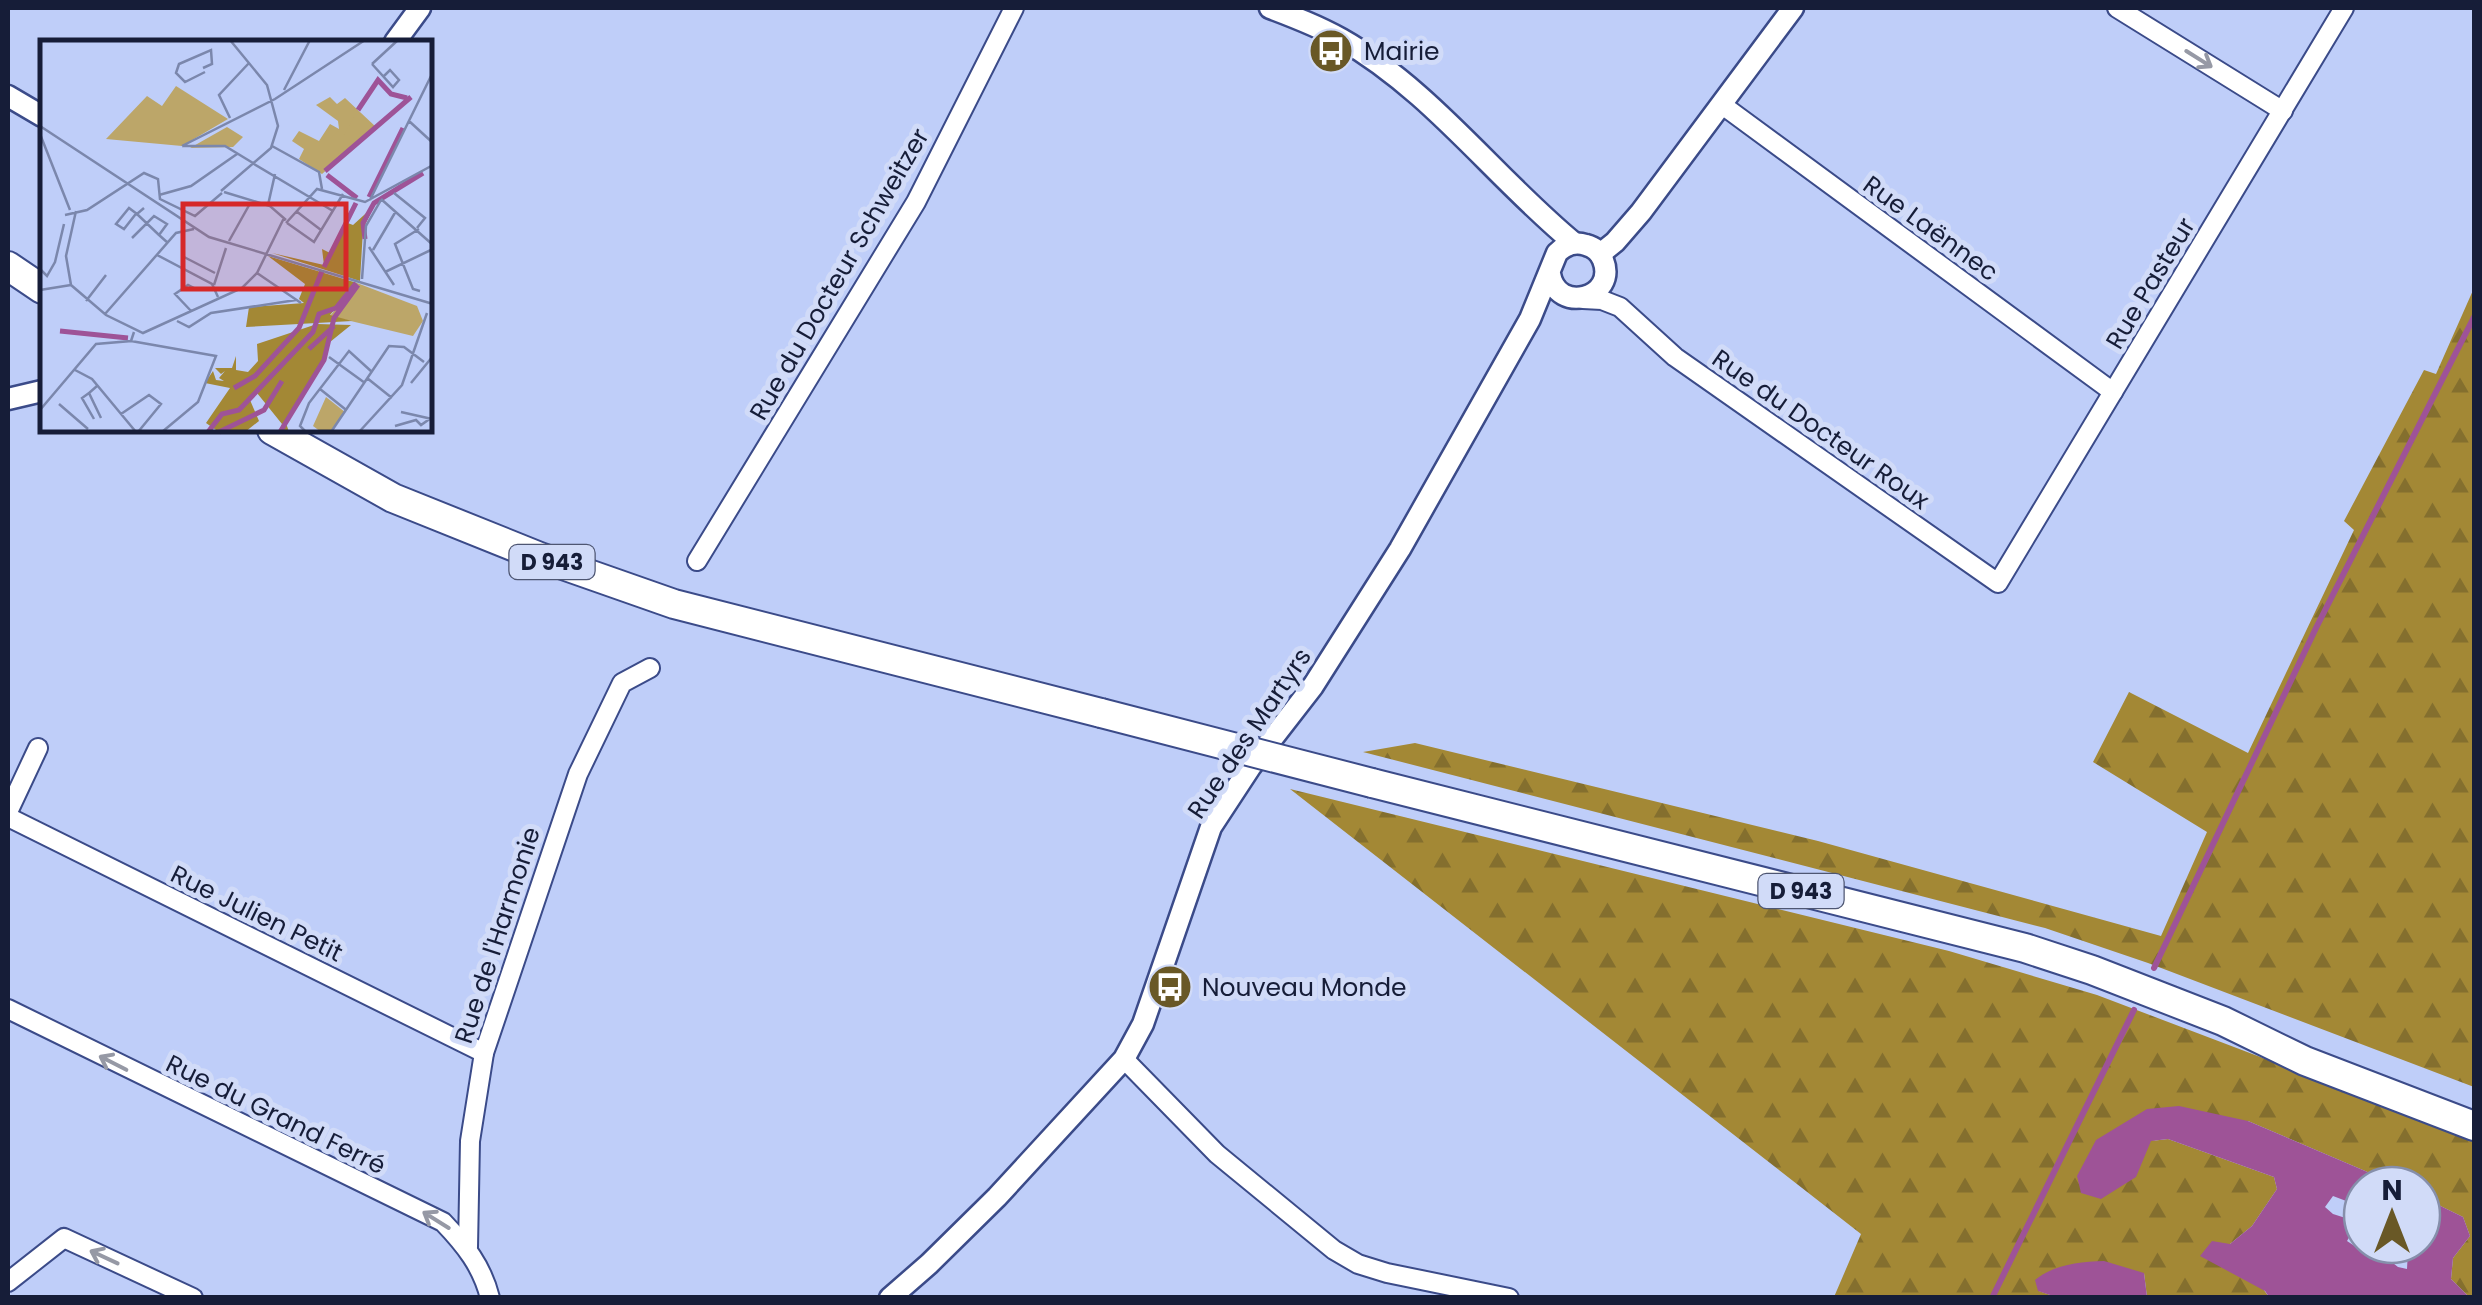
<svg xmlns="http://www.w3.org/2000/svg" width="2482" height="1305" viewBox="0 0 2482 1305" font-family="Poppins,sans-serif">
  <defs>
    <pattern id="forest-firs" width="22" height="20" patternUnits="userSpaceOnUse" patternTransform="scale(2.5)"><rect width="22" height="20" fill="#a38835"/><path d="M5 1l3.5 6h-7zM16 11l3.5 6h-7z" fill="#846f2e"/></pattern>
  </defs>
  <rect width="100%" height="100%" fill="#bfcef9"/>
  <!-- forest -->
  <g fill="url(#forest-firs)">
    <path d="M2474,288V1087L2148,963L2045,928L1363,752L1415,743L1818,841L2161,936L2207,832L2093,762L2129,692L2248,753L2354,530L2344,521L2424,370L2436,374Z"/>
    <path d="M1290,789L1949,951L2097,995L2474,1138V1297H2469L2451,1279L2453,1258L2470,1236L2463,1217L2422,1197V1185H2398L2248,1121L2151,1141L2168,1139L2274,1177L2277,1189L2252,1226L2230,1244L2269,1297H2147L2144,1273L2039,1291L2056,1297H1834L1861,1234Z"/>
  </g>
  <!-- water -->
  <g fill="#9e5397">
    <path d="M2179,1106L2248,1121L2398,1185H2362V1207L2333,1196L2325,1207L2333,1214L2358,1222L2347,1241L2376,1260H2389L2398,1267L2407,1269L2408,1250L2404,1245H2422V1197L2463,1217L2470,1236L2453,1258L2451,1279L2469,1297H2269L2265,1291L2200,1256L2212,1241L2230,1244L2252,1226L2277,1189L2274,1177L2168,1139L2151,1141L2136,1177L2101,1199L2081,1193L2077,1176L2096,1140L2147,1109Z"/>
    <path d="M2104,1261L2144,1273L2147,1297H2056L2038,1291L2035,1280C2055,1264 2079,1262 2104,1261Z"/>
  </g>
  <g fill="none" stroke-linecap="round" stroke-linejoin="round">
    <!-- stream -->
    <g stroke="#9e5397" stroke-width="6">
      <path d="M2154,968L2316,628L2474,317"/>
      <path d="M1992,1298L2134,1010"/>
    </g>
    <defs>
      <g id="minor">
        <path d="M2117,8L2283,111"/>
        <path d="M1721,104L2113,392"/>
        <path d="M1583,299L1602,300L1620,307L1675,357L1998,583L2344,8"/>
        <path d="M697,561L916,202L1014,8"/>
        <path d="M8,812L38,748"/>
        <path d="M8,817L484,1053"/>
        <path d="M8,1009L443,1222C465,1245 482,1266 490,1298"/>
        <path d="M1124,1059L1217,1154L1334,1250L1358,1264L1387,1273L1509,1298"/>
        <path d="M468,1247L470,1141L484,1053L578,774L622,683L650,668"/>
        <path d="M8,1282L64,1238L193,1298"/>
      </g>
      <g id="tertiary">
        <path d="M1270,8C1294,17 1318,26 1341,39C1431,90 1495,178 1574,243"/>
        <path d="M395,42L420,8"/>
        <path d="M8,96L42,116"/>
        <path d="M1600,254L1615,242L1641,212L1793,8"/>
        <path d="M8,399L42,391"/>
        <path d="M890,1298L929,1264L997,1197L1124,1059L1143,1024L1211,827L1251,766L1313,686L1400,549L1530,319L1557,253C1565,245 1574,241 1586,245C1594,247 1600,252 1603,260C1618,298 1557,315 1550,274"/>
      </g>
      <g id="primary">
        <path d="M8,266L42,289"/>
        <path d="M272,430L393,498L540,557L674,604L1101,713"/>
        <path d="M1372,783L2025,948L2092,970L2223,1021L2305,1061L2474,1126"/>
      </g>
    </defs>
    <!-- minor casing -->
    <use href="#minor" stroke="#3b4b89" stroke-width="22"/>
    <!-- tertiary casing -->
    <use href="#tertiary" stroke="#3b4b89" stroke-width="25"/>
    <!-- primary casing -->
    <use href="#primary" stroke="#3b4b89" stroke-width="32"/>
    <!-- minor -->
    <use href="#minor" stroke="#fff" stroke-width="18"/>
    <!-- tertiary -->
    <use href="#tertiary" stroke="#fff" stroke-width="20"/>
    <!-- primary -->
    <use href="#primary" stroke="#fff" stroke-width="28"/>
    <defs>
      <path id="primary-bridge" d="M1101,713L1372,783"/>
    </defs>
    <!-- primary-bridge casing -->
    <use href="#primary-bridge" stroke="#3b4b89" stroke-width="32" stroke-linecap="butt"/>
    <!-- primary-bridge -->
    <use href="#primary-bridge" stroke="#fff" stroke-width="28"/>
  </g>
  <!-- one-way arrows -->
  <defs><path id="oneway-shaft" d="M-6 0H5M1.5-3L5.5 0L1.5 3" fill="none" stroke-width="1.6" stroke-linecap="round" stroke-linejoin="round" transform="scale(2.5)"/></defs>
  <g stroke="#9699a5">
    <use href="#oneway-shaft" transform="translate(2199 59) rotate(32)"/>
    <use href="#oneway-shaft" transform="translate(113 1063) rotate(-153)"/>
    <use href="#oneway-shaft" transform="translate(436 1220) rotate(-148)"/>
    <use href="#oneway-shaft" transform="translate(104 1257) rotate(-155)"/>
  </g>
  <!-- icons -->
  <defs>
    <symbol id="bus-disc" viewBox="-11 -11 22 22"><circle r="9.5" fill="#695826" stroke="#d1dbf8"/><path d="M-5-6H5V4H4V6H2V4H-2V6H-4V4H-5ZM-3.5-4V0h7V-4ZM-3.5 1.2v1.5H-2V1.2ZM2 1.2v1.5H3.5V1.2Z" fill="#fff"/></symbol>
  </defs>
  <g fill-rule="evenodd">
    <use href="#bus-disc" x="1306" y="26" width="50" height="50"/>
    <use href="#bus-disc" x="1145" y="962" width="50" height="50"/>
  </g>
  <g text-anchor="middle" stroke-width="10" stroke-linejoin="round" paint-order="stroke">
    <!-- shield labels -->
    <g fill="#d1dbf8" stroke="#4e5672" stroke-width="2.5">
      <rect x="509.5" y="545" width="85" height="34" rx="8"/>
      <rect x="1758.5" y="874" width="85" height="34" rx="8"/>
    </g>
    <g font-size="22" font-weight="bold" fill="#161d38">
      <text x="552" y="570">D 943</text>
      <text x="1801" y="899">D 943</text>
    </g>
    <!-- poi labels -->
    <g font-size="25" fill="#161d38" stroke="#d1dbf8" text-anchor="start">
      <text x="1364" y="60">Mairie</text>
      <text x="1202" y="996">Nouveau Monde</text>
    </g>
    <!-- street labels -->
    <g font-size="25" fill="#161d38" stroke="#d1dbf8">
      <text transform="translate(1931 228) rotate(36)" y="9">Rue Laënnec</text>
      <text transform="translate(839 274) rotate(-60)" y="9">Rue du Docteur Schweitzer</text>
      <text transform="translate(2150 283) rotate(-59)" y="9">Rue Pasteur</text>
      <text transform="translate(1821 429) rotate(35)" y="9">Rue du Docteur Roux</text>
      <text transform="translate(1249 733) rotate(-56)" y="9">Rue des Martyrs</text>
      <text transform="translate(257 913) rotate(26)" y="9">Rue Julien Petit</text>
      <text transform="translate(497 935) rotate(-72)" y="9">Rue de l'Harmonie</text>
      <text transform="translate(276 1114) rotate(26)" y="9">Rue du Grand Ferré</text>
    </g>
  </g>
  <!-- overview -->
  <g transform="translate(40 40)">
    <rect width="392" height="392" fill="#bfcef9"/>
    <path d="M136,46L188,79L142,106L66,99L107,56L122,66ZM290,57L297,64L305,58L336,87L282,134L259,119L264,109L252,101L259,91L279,101L290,84L299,89L298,81L276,65ZM317,243L377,266L383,281L373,296L290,276Z" fill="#bca669"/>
    <path d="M334,166L323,189L320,241L232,213L284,225L282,209L290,213L305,182L313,185ZM228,216L317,243L290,275L312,281L206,287L209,267L264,263L259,259L265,244ZM277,284L311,285L290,302L286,320L246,383L249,392H239L242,384L217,353L210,360L219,381L205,392H179L166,383L190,348L165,343L173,331L176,340L184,341L179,338L185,331L181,334L175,328H192L196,316V330L208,332L218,321L217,304Z" fill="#a38835"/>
    <path d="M187,87L203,97L193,107L150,108ZM286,357L305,372L290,392H281L273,386Z" fill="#bca669"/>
    <path d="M314,77L328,91L303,111L290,99L298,91L304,95Z" fill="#bca669"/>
    <path fill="none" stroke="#9e5397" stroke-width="5" d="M318,70L338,40L351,54L367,58M285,131L371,57M287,135L317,158M329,157L363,88M325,199L323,183L334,163L383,133M284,227L316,163M20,291L88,298M269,309L294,286M194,348L215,336L259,288L282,231M168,392L182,374L199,370L273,292L279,274L296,268L316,243M179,392L224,370L242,341M240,392L284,320L294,278L318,245"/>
    <path fill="none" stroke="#7b87ac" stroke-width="2.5" d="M332,24L353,47L359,40L350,30L344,36M332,24L358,0M163,28L172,24L171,10L139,24L136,33L145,42L165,32M244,50L270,0M190,78L179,55L209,23M369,81L393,103M0,86L169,197L393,264M0,94L30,170M142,106L235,59L325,0M142,106H185L213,123M232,106L279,132L282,149M214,124L293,171M181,151L231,108L238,86L227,45L190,0M184,152L230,166L246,180M354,153L385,178L377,188M119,155L151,146L197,114M341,159L393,205M330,160L393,32M228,165L235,134M104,168L97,174L95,175L84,189L76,184L89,168L97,174L119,195M36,171L26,216L31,245L66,275L103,293L202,248L217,233L244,178M256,171L281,190M25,175L47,170L104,133L118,139L120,159L155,176L182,153M246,183L277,149L325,162L393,125M247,183L274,202L303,154M379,189L355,204L373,249L380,251M92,198L114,176L127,184L119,195L128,203M189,201L212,160M329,207L354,245M333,210L356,171M117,215L172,244L178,257M144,217L175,233M0,229L7,236L15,222L24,184M345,232L393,209M217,233L261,263M322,239L326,186L341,160M174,245L186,208M0,250L31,245M46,261L66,235M152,272L135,254L148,245L158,250M65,274L136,193L154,189M137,281L149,287L171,273L256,260M91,301L176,316L158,362L122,392M289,317L325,343M35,330L52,339L96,392M327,338L352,358M371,343L393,316M57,346L49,353L61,378M280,349L305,369M49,353L42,358L54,379M19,364L48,389M0,370L56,304L91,301L94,292M361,372L392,379M81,374L109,355L121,364L98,392M355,386L376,380L381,385L391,378M266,392L260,386L269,363L309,311L332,332M291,392L349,306L364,307L384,322M319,392L362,345L387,273"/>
    <path fill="#d62828" fill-opacity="0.15" stroke="#d62828" stroke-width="5" d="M143,164H306V249H143Z"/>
    <rect width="392" height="392" fill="none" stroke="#161d38" stroke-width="5"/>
  </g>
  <!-- border -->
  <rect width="2482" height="1305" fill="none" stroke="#161d38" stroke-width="20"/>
  <!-- north arrow -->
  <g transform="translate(2392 1215)"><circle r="48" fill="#d1dbf8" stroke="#868fab" stroke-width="2.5"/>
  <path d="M0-8L18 38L0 25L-18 38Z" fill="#695826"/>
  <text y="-15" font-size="28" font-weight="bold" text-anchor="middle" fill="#161d38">N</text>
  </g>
</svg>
